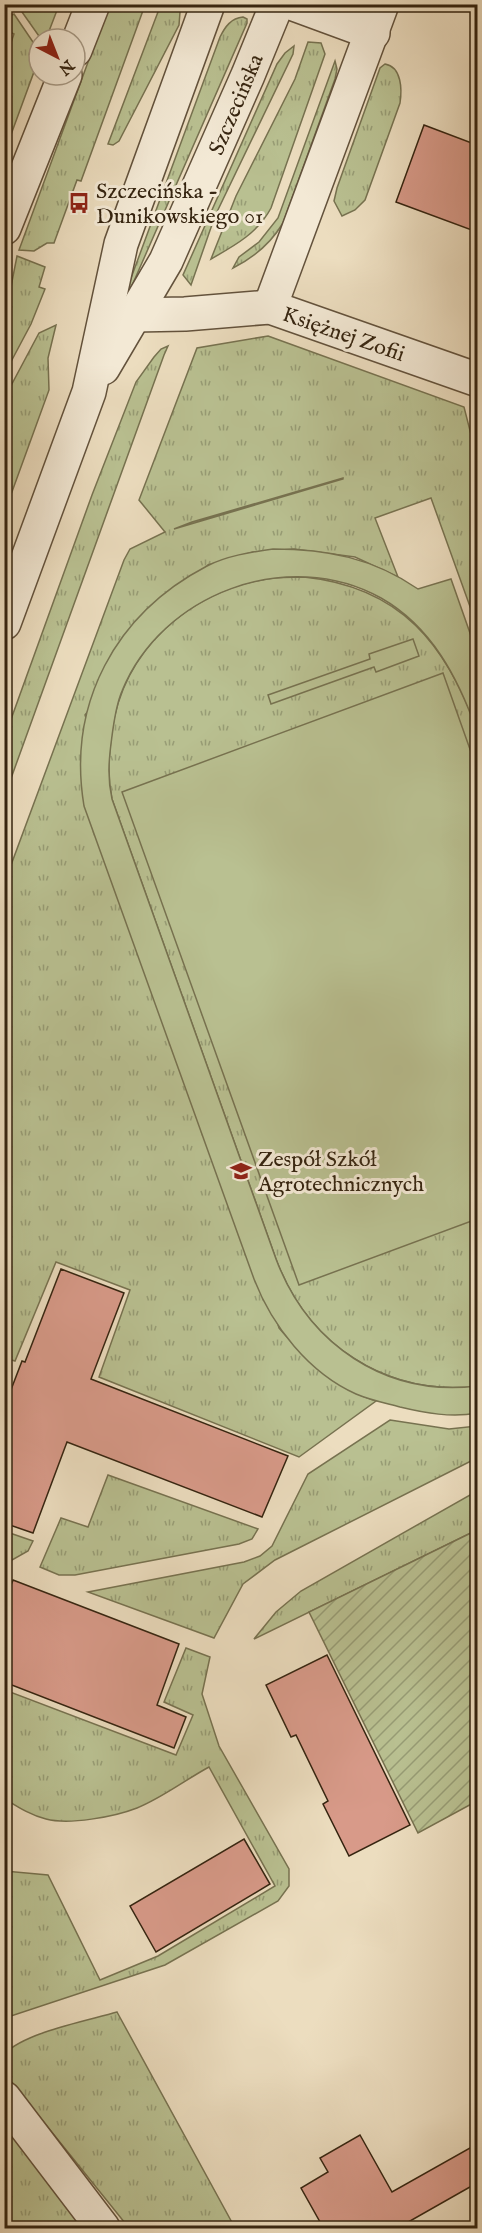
<svg xmlns="http://www.w3.org/2000/svg" width="482" height="2233" viewBox="0 0 482 2233" font-family="'IM FELL English',serif">
  <defs>
    <pattern id="grass-tufts" width="24" height="20" patternUnits="userSpaceOnUse" patternTransform="scale(1.5)"><rect width="24" height="20" fill="#b9c091"/><path d="M3 7l-1-3M5 7V3M7 7l1-3M15 17l-1-3M17 17v-4M19 17l1-3" fill="none" stroke="#979c75"/></pattern>
    <pattern id="garden-furrows" width="10" height="10" patternUnits="userSpaceOnUse" patternTransform="scale(1.5)"><rect width="10" height="10" fill="#b9c091"/><path d="M-1 1l2-2M0 10L10 0M9 11l2-2" fill="none" stroke="#979c75"/></pattern>
  </defs>
  <rect width="100%" height="100%" fill="#ecddbf"/>
  <filter id="stains"><feTurbulence type="fractalNoise" baseFrequency=".00333" numOctaves="4"/><feColorMatrix values="0 0 0 0 .2 0 0 0 0 .09 0 0 0 0 .02 0 0 0 .5 -.17"/></filter>
  <radialGradient id="worn" r=".72"><stop offset=".6" stop-color="#630" stop-opacity="0"/><stop offset="1" stop-color="#630" stop-opacity=".3"/></radialGradient>
  <!-- grass -->
  <g fill="url(#grass-tufts)" stroke="#777250" stroke-width="1.5" fill-rule="evenodd">
    <path d="M161,4L177,5L180,12L179,25L119,141L113,145L108,144Z"/>
    <path d="M36,5H59L46,39H41L22,12Z"/>
    <path d="M109,5H145L81,181L77,180L54,243H47L34,251L19,250Z"/>
    <path d="M14,14L35,45V69L5,151V60L14,34L5,30V18Z"/>
    <path d="M243,17L247,19V23L127,297H124L220,37C225,27 231,18 243,17Z"/>
    <path d="M308,42L321,43L325,54L271,208C258,233 234,246 211,259L236,196L295,79Z"/>
    <path d="M294,46L293,54L215,216L191,285L183,275L277,64L285,53Z"/>
    <path d="M335,61L337,69L335,79L283,223C271,243 253,258 233,268L239,257L259,242L278,218Z"/>
    <path d="M385,64C402,67 402,90 400,103L365,200L355,210L342,216L334,201L337,188L380,68Z"/>
    <path d="M17,256L45,267L39,287L45,289L31,324L5,373V317Z"/>
    <path d="M56,325L48,358L49,390L5,511V397L39,333Z"/>
    <path d="M268,336L464,407L477,458V626L431,498L375,518L398,577L355,557L294,549L253,552L208,565L85,715L279,1328C306,1360 335,1388 376,1401L299,1457L99,1377L130,1290L56,1262L15,1361L5,1358L4,884L124,560L130,549L165,532L139,500L197,348ZM343,478V479L174,529L192,522Z"/>
    <path d="M168,346L164,355L5,795V736L92,495L136,382L154,357L161,349Z"/>
    <path d="M304,577C401,587 446,644 478,731V1386C385,1397 308,1344 276,1259L112,799C107,775 109,755 112,731C123,651 189,591 267,579C279,577 292,577 304,577Z"/>
    <path d="M390,1420L449,1429L477,1426V1458L275,1560L243,1584L214,1638L88,1592L244,1562L260,1556L272,1546L308,1474Z"/>
    <path d="M108,1475L258,1529L252,1539L239,1544L75,1575H59L40,1567L61,1518L88,1527Z"/>
    <path d="M477,1491V1530L254,1639L276,1612L301,1591Z"/>
    <path d="M4,1531L33,1541L28,1551L5,1564Z"/>
    <path d="M186,1648L210,1657L202,1694L219,1746L289,1869V1886L278,1901L165,1965L5,2018V1871L48,1875L100,1980L158,1956L275,1886L209,1767C185,1780 162,1798 137,1808C114,1817 69,1825 46,1819C30,1815 18,1807 5,1799V1690L176,1755L193,1715L164,1702Z"/>
    <path d="M117,2012L235,2228H129L5,2074L4,2054C26,2032 86,2021 117,2012Z"/>
    <path d="M4,2121L85,2228H5Z"/>
  </g>
  <!-- garden -->
  <path fill="url(#garden-furrows)" stroke="#777250" stroke-width="1.5" d="M477,1530V1801L418,1833L309,1612Z"/>
  <!-- pitch -->
  <g fill="#b9c091" stroke="#777250" stroke-width="1.5">
    <path d="M273,549C327,549 373,558 418,589L451,579L477,653V731C458,678 432,627 381,598C288,546 161,594 122,691C116,705 114,721 112,736C109,758 107,777 112,799L276,1259C308,1344 385,1397 477,1386V1413C452,1418 425,1413 400,1407C385,1403 370,1400 356,1394C309,1373 272,1326 254,1279L84,806C67,704 115,614 207,566C226,556 251,552 273,549Z"/>
    <path d="M413,639L419,656L376,672L374,667L271,704L268,695L370,659L369,654Z"/>
    <path d="M443,673L477,769V1219L299,1285L122,792Z"/>
  </g>
  <!-- building -->
  <g fill="#d89a89" stroke="#352410" stroke-width="1.5">
    <path d="M424,125L477,145V232L396,202Z"/>
    <path d="M61,1269L124,1293L91,1379L288,1456L262,1517L67,1442L33,1533L4,1523V1408L22,1361L25,1362Z"/>
    <path d="M13,1580L179,1644L157,1705L186,1717L174,1748L4,1682V1604Z"/>
    <path d="M327,1655L410,1825L349,1856L323,1804L328,1801L296,1735L291,1737L266,1685Z"/>
    <path d="M244,1839L270,1884L156,1952L130,1906Z"/>
    <path d="M360,2135L392,2192L477,2144V2183L396,2229H324L301,2188L328,2172L320,2158Z"/>
  </g>
  <g fill="none" stroke-linecap="round" stroke-linejoin="round">
    <defs>
      <g id="minor">
        <path d="M294,4L373,33"/>
        <path d="M75,50L93,4"/>
        <path d="M4,228L65,75"/>
        <path d="M270,307L382,4"/>
        <path d="M134,315L185,314L270,307L478,380"/>
        <path d="M103,368L166,261L248,75L277,4"/>
        <path d="M4,623L89,392L121,244L208,4"/>
        <path d="M4,2098L103,2228"/>
      </g>
    </defs>
    <!-- minor casing -->
    <use href="#minor" stroke="#63523c" stroke-width="36"/>
    <!-- minor -->
    <use href="#minor" stroke="#f3e9d5" stroke-width="33"/>
  </g>
  <!-- icons -->
  <defs>
    <symbol id="bus-bare" viewBox="-9 -9 18 18"><path d="M-5-6H5V4H4V6H2V4H-2V6H-4V4H-5ZM-3.5-4V0h7V-4ZM-3.5 1.2v1.5H-2V1.2ZM2 1.2v1.5H3.5V1.2Z" fill="#8f2418" stroke="#f3e9d5" stroke-width="2.5" paint-order="stroke"/></symbol>
    <symbol id="school-bare" viewBox="-9 -9 18 18"><path d="M0-5L7-2L0 1L-7-2ZM-4 1L0 2.5L4 1V4Q0 6-4 4Z" fill="#8f2418" stroke="#f3e9d5" stroke-width="2.5" paint-order="stroke"/></symbol>
  </defs>
  <g fill-rule="evenodd">
    <use href="#bus-bare" x="64" y="188" width="30" height="30"/>
    <use href="#school-bare" x="226" y="1156" width="30" height="30"/>
  </g>
  <g text-anchor="middle" stroke-width="6" stroke-linejoin="round" paint-order="stroke">
    <!-- street labels -->
    <g font-size="22" fill="#352410" stroke="#f3e9d5">
      <text transform="translate(235 104) rotate(-67)" y="8">Szczecińska</text>
      <text transform="translate(344 333) rotate(19)" y="8">Księżnej Zofii</text>
    </g>
    <!-- poi labels -->
    <g font-size="22" fill="#352410" stroke="#f3e9d5" text-anchor="start">
      <text x="96" y="198">Szczecińska -<tspan x="96" dy="25">Dunikowskiego 01</tspan></text>
      <text x="258" y="1166">Zespół Szkół<tspan x="258" dy="25">Agrotechnicznych</tspan></text>
    </g>
  </g>
  <!-- margin -->
  <rect width="482" height="2233" fill="none" stroke="#ecddbf" stroke-width="24"/>
  <rect x="6" y="6" width="470" height="2221" fill="none" stroke="#352410" stroke-width="3"/>
  <rect x="12" y="12" width="458" height="2209" fill="none" stroke="#352410" stroke-width="1.5"/>
  <!-- north arrow -->
  <g transform="translate(57 57) rotate(138)"><circle r="28" fill="#f3e9d5" stroke="#a79a86" stroke-width="1.5"/>
  <path d="M0-4.5L10 22L0 15L-10 22Z" fill="#8f2418"/>
  <text y="-9" font-size="16" font-weight="bold" text-anchor="middle" fill="#352410">N</text>
  </g>
  <rect width="100%" height="100%" filter="url(#stains)"/>
  <rect width="100%" height="100%" fill="url(#worn)"/>
</svg>
